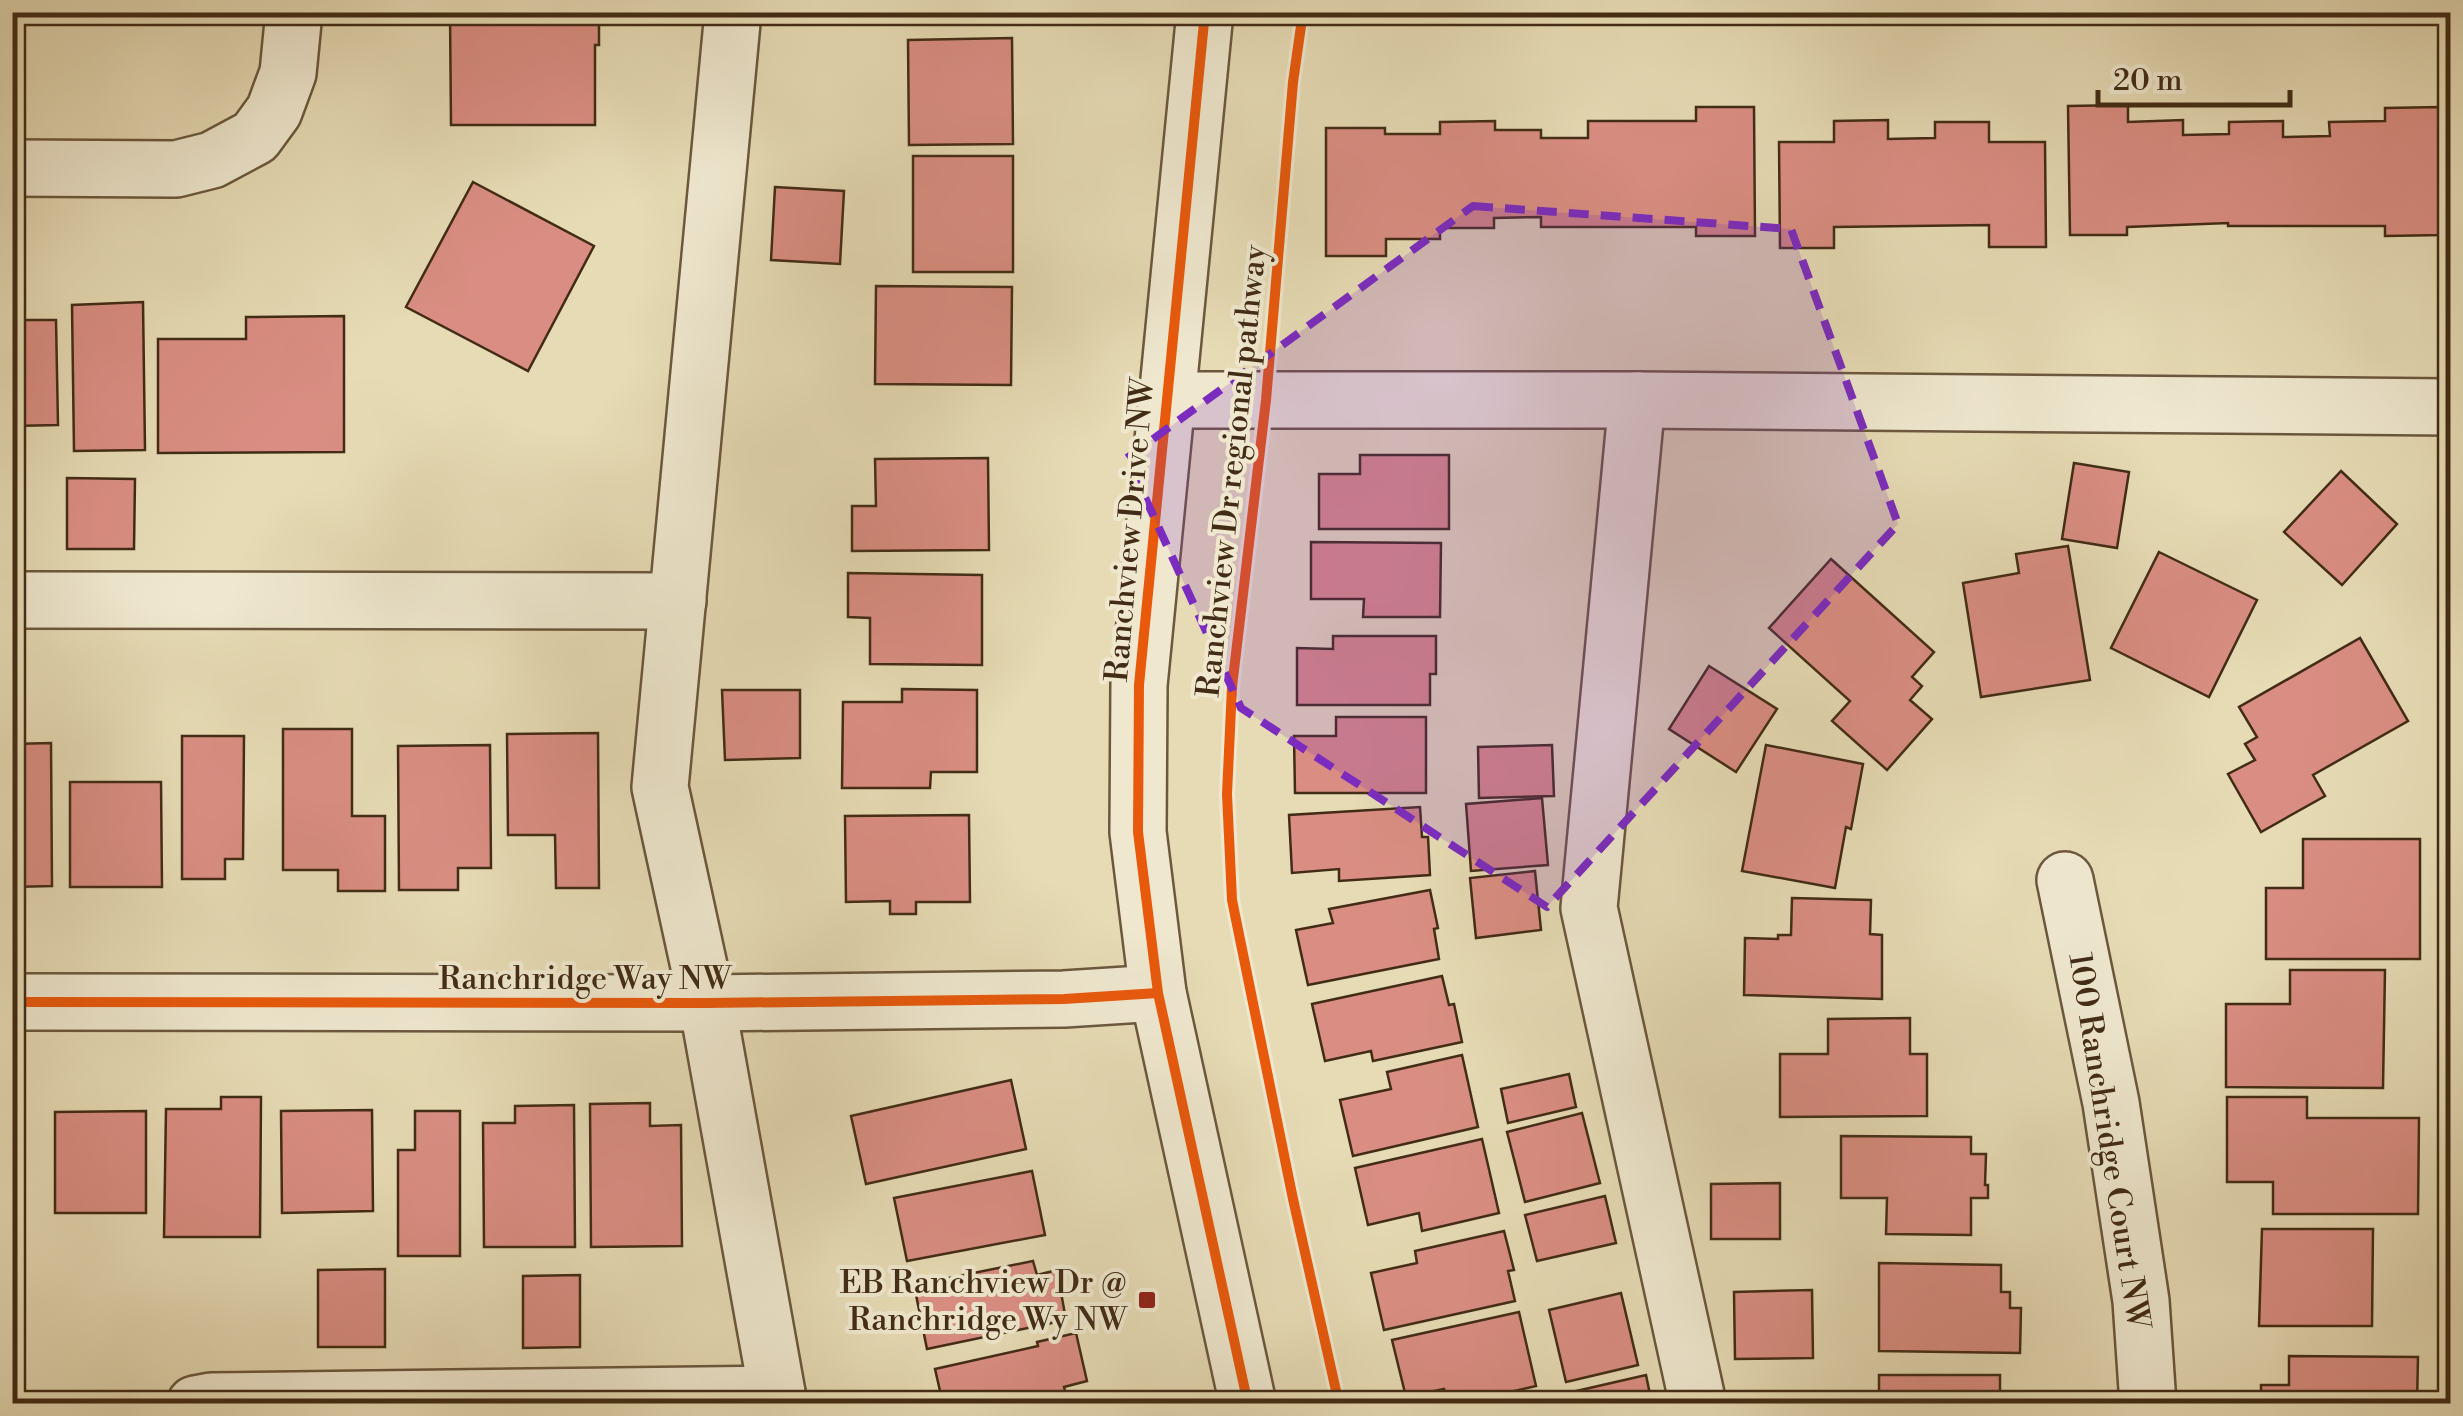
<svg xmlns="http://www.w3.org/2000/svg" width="2463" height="1416" viewBox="0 0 2463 1416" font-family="'Libre Bodoni',serif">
  <rect width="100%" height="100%" fill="#e6dbb5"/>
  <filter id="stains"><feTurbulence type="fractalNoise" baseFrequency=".002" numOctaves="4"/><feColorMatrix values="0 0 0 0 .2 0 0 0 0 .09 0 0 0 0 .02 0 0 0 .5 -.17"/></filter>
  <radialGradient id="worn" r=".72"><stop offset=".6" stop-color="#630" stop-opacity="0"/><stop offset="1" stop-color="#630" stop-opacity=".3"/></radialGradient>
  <!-- building -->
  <g fill="#da8e83" stroke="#422c15" stroke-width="2.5">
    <path d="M90,12H164V19L90,21Z"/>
    <path d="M450,12H599V45H595V125H451Z"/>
    <path d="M1012,38L1013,144L909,145L908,40Z"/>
    <path d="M2128,105V122L2183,120V135L2229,134V122L2283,121V137L2330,136L2329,122L2385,121V108L2441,107L2443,235L2385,236V226H2228V223L2127,227V235H2070L2068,106Z"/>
    <path d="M1696,107H1754L1755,236H1696V227H1541V217L1494,218V228H1440V239H1386V256H1326V128H1385V134H1440V122L1495,121V130H1541V138H1588V121H1696Z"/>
    <path d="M1888,120V139L1935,138V122H1989V142H2045L2046,247H1989V225L1834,227V248H1780L1779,142H1834V121Z"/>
    <rect x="913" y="156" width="100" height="116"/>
    <path d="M473,182L594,246L528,371L406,307Z"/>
    <path d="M775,187L844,191L840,264L771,260Z"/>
    <path d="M876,286L1012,287L1011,385L875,384Z"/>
    <path d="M143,302L145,450L74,451L72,305Z"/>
    <path d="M344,316V452L158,453V339H246V317Z"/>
    <path d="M12,320H56L58,425L12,426Z"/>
    <path d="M1360,455H1449V529H1319V474H1360Z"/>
    <path d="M988,458L989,550L852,551V506H876L875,459Z"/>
    <path d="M2074,463L2129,472L2117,548L2062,539Z"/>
    <path d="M2341,471L2397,524L2342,585L2284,532Z"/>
    <path d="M67,478L135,479L134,549H67Z"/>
    <path d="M1311,542L1441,543L1440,617H1363L1364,599H1311Z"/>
    <path d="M2068,546L2090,680L1981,697L1963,583L2019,573L2016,554Z"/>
    <path d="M2159,552L2257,600L2209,697L2111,648Z"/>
    <path d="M1831,559L1934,652L1912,677L1922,686L1910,700L1932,719L1887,770L1832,721L1850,701L1769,628Z"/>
    <path d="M848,573L982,575V665L870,664V618L848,617Z"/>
    <path d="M1333,636H1436V674H1430V705H1297V648L1333,649Z"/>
    <path d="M2360,638L2408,721L2313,775L2325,796L2261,832L2228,774L2255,760L2245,744L2257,737L2239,707Z"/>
    <path d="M1709,666L1777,709L1736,772L1669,729Z"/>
    <path d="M902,689L977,690V772H931L930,788H842L843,702H902Z"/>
    <path d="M722,690H800V758L725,760Z"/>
    <path d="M1336,717H1426V793H1295L1294,736H1336Z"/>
    <path d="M283,729H352V816H385V891H338V870H283Z"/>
    <path d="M598,733L599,888H556L555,835H508L507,734Z"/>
    <path d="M182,736H244L243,859H225V879H182Z"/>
    <path d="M51,743L52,886L12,887V744Z"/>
    <path d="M490,745L491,868H458V890H399L398,746Z"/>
    <path d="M1552,745L1554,796L1479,798L1478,747Z"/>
    <path d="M1766,745L1863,764L1851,829L1846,827L1835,888L1742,871Z"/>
    <path d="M70,782H161L162,887H70Z"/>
    <path d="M1542,798L1548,865L1471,871L1466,804Z"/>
    <path d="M1420,807L1422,837H1428L1430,875L1339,881V869L1292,873L1289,815Z"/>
    <path d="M969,815L970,902H916V914H890V901L846,902L845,816Z"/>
    <path d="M2303,839H2420V959H2266V888H2303Z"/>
    <path d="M1535,871L1541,930L1476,938L1470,878Z"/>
    <path d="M1430,890L1438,928L1434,929L1439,959L1308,985L1296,930L1333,923L1329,909Z"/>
    <path d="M1792,898L1871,900L1870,934L1882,935V999L1744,995L1745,938L1778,939V935H1791Z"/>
    <path d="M2290,970H2385L2383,1088L2226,1087V1004H2290Z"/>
    <path d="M1442,976L1449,1005L1454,1004L1462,1042L1373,1061L1371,1051L1325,1061L1312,1004Z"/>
    <path d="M1910,1018V1054H1927V1116L1780,1117V1054H1828V1019Z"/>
    <path d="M1462,1055L1478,1127L1353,1156L1340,1100L1391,1089L1387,1072Z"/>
    <path d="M1569,1074L1576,1107L1508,1123L1501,1089Z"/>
    <path d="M1011,1080L1026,1149L866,1184L851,1116Z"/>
    <path d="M221,1097H261L260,1237H164L166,1109H221Z"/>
    <path d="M2227,1097H2307V1118H2419L2418,1214H2273V1182H2227Z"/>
    <path d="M650,1103V1126L681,1125L682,1246L591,1247L590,1104Z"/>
    <path d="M574,1105L575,1247H484L483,1123H515V1106Z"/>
    <path d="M372,1110L373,1211L282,1213L281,1111Z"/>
    <path d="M146,1111V1213H55V1112Z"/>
    <path d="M415,1111H460V1256H398V1150H415Z"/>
    <path d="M1582,1113L1600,1183L1525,1202L1507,1132Z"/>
    <path d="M1841,1136L1971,1137V1154H1986L1985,1185H1988V1198H1971V1235L1886,1234L1887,1198H1841Z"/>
    <path d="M1482,1139L1499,1213L1422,1231L1419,1213L1368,1225L1355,1168Z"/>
    <path d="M1032,1171L1045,1235L907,1261L894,1198Z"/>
    <path d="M1780,1183V1239H1711V1184Z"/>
    <path d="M1605,1196L1616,1243L1537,1261L1525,1215Z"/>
    <path d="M2262,1229H2373L2372,1326H2259Z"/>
    <path d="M1504,1231L1514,1270L1508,1271L1515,1301L1384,1330L1371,1273L1417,1263L1415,1251Z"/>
    <path d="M1033,1261L1037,1275L1057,1270L1066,1320L927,1349L914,1285Z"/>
    <path d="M1879,1263L2001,1265V1292H2010V1308H2021L2020,1353L1879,1351Z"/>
    <path d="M385,1269V1347H318V1270Z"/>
    <path d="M580,1275V1347L523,1348V1276Z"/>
    <path d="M1812,1290L1813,1358L1735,1359L1734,1292Z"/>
    <path d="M1621,1293L1638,1365L1566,1382L1549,1310Z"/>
    <path d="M1519,1312L1536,1386L1458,1404H1448L1444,1389L1406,1397L1392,1340Z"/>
    <path d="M1076,1333L1087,1381L1064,1387L1068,1402L943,1404L935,1369L1038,1346L1037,1342Z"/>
    <path d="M2289,1356L2418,1357L2417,1404H2261V1385H2289Z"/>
    <path d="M1646,1375L1652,1404H1575L1572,1392Z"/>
    <rect x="1879" y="1375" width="121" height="29"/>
  </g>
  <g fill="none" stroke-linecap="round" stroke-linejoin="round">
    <defs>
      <g id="minor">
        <path d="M733,12L660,787L707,1003L779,1404"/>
        <path d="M1205,12L1139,685L1138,832L1158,993L1248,1404"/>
        <path d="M12,168L176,169L212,160L255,137L274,111L288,73L294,12"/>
        <path d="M1165,400H1637L2450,407"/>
        <path d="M1637,400L1589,908L1698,1404"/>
        <path d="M12,600L678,601"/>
        <path d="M2065,880L2111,1103L2141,1301L2148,1404"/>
        <path d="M12,1002L707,1003L1064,999L1158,993"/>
        <path d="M195,1404L211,1401L777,1394"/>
      </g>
    </defs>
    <!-- minor casing -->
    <use href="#minor" stroke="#6b583d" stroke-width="60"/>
    <!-- minor -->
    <use href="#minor" stroke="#efe8cf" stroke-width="55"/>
    <defs>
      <g id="cycleway">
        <path d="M1205,12L1139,685L1138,832L1158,993L1248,1404"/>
        <path d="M1303,12L1293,82L1266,400L1232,687L1227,794L1232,900L1293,1199L1339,1404"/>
        <path d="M12,1002L707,1003L1064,999L1158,993"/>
      </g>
    </defs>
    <!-- cycleway casing -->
    <use href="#cycleway" stroke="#efe8cf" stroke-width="16"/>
    <!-- cycleway -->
    <use href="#cycleway" stroke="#e8590c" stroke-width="10"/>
  </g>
  <!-- marked area -->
  <path fill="#7b2cbf" fill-opacity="0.2" stroke="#7b2cbf" stroke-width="8" stroke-dasharray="20 12" stroke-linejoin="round" d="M1473,206L1791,229L1898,524L1547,907L1241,708L1127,458Z"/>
  <!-- markers -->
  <rect fill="#8f2418" stroke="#efe8cf" stroke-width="4" x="1137" y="1290" width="20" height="20" rx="5"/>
  <g text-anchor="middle" stroke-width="8" stroke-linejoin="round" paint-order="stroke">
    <!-- street labels -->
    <g font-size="32" fill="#422c15" stroke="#efe8cf">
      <text transform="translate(1231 471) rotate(-84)" y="11">Ranchview Dr regional pathway</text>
      <text transform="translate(1129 530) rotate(-85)" y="11">Ranchview Drive NW</text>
      <text x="585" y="989">Ranchridge Way NW</text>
      <text transform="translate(2110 1141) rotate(81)" y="11">100 Ranchridge Court NW</text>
    </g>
    <!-- poi labels -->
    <g font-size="32" fill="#422c15" stroke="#efe8cf" text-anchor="end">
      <text x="1127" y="1293">EB Ranchview Dr @<tspan x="1127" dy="37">Ranchridge Wy NW</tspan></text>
    </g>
  </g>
  <!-- margin -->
  <rect width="2463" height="1416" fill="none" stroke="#e6dbb5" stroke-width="50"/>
  <rect x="15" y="15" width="2433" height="1386" fill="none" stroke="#422c15" stroke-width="5"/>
  <rect x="25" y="25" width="2413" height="1366" fill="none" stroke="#422c15" stroke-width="2.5"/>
  <!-- scale -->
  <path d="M2098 90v15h192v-15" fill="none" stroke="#422c15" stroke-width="5"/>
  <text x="2113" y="90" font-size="30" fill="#422c15" stroke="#efe8cf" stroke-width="8" paint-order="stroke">20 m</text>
  <rect width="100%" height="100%" filter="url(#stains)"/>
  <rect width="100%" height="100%" fill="url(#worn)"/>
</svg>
